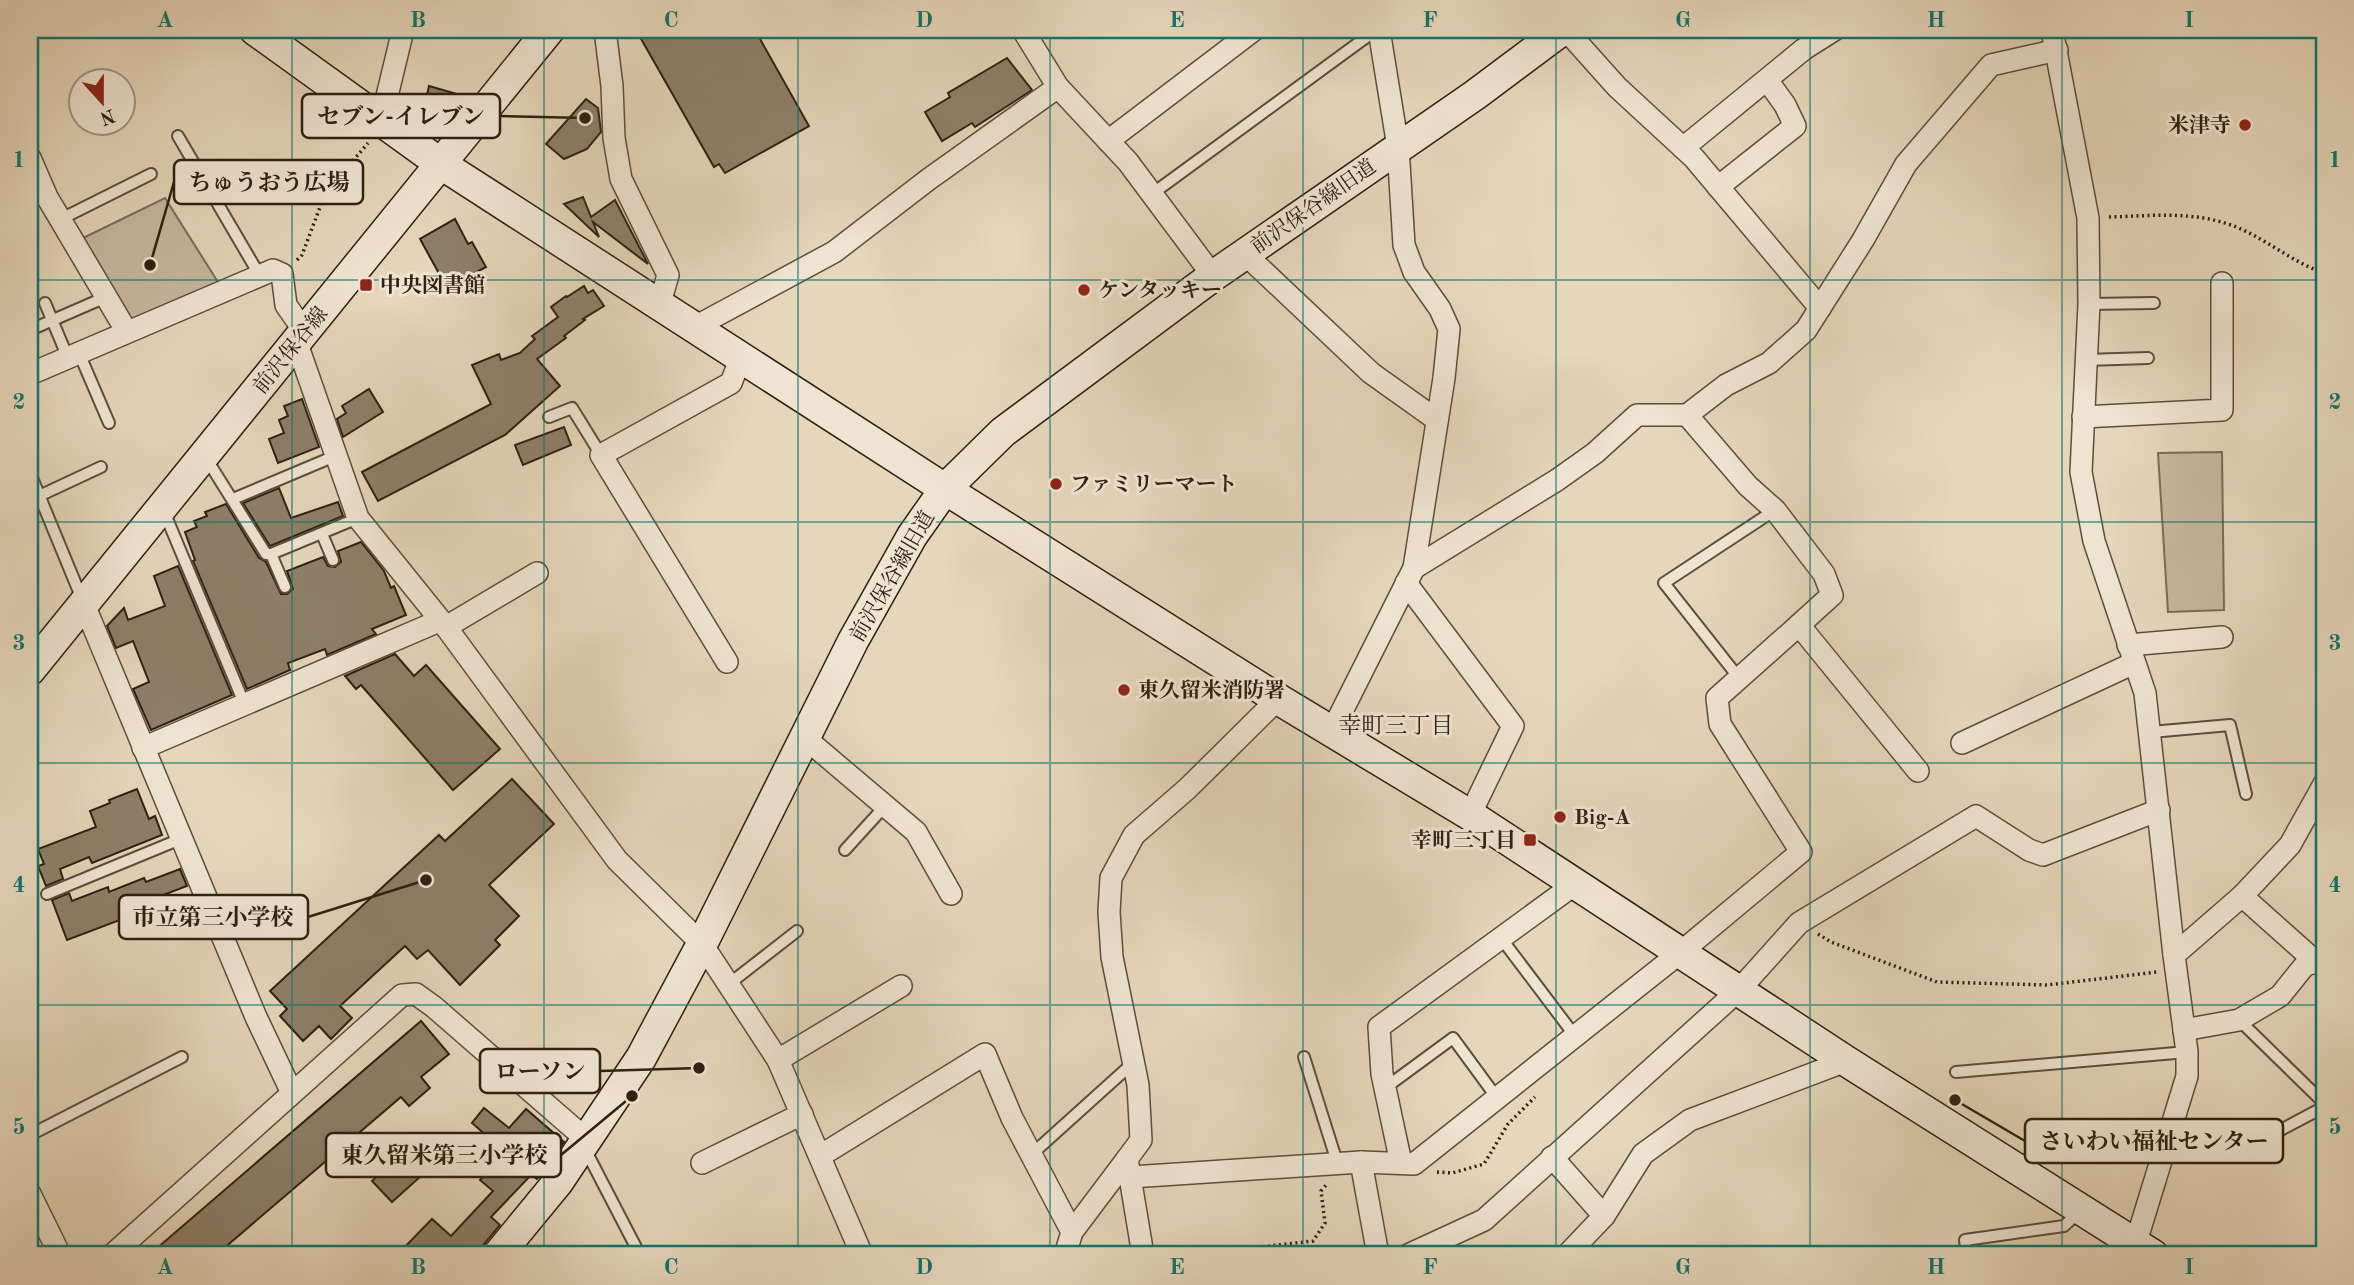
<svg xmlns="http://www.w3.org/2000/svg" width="2354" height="1285" viewBox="0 0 2354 1285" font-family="'Old Standard TT','Noto Serif JP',serif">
  <rect width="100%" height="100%" fill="#e6d6ba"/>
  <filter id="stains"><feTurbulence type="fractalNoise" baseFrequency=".00286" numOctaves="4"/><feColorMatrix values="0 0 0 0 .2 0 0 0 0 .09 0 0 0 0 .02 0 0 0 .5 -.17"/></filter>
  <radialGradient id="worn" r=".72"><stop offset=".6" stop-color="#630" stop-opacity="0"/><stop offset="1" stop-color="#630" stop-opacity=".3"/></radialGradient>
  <!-- green -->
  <g fill="#c7b79d" stroke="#7a6c58" stroke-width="2">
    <path d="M165,198L223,290L128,326L77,241Z"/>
    <path d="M2222,452L2224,610L2168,612L2158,453Z"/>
  </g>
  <!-- building -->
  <g fill="#8e7f69" stroke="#2e2012" stroke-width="2">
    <path d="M636,30H755L809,126L725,173L719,164L714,167Z"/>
    <path d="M1007,58L1032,90L975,127L972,123L942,141L925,112L950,97L948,93Z"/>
    <path d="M429,86L471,98L436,111L424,108Z"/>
    <path d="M586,99L598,108L601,132L587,149L564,159L546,144Z"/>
    <path d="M583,197L591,217L615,200L648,264L593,222L599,237L564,204Z"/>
    <path d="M455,219L468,244L472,242L486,267L447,288L420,239Z"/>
    <path d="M584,286L588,293L593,290L604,306L583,319L585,320L564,336L566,338L537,359L560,386L505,435L378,501L362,472L491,404L472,365L499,354L501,360L520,353L535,339L532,336L558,317L551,307L566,296L567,297Z"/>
    <path d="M369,389L383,412L343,437L337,419L346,413L342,406Z"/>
    <path d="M302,399L319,447L278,463L269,439L284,433L279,420L288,416L284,406Z"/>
    <path d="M564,427L571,445L523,465L515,445Z"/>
    <path d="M279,488L291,518L338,502L343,516L270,546L243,503Z"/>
    <path d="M226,504L259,558L266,562L281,594H287L293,589L287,571L323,557L328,566L335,567L341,562L338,551L361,542L384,571L391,588L394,586L406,615L372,629L376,634L327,655L325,649L288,663L290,670L247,689L193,561L195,560L185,532L197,527L194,521L207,516L205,512Z"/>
    <path d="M178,566L232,695L151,730L133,689L149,682L133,641L116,648L107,626L124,608L128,620L165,606L154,576Z"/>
    <path d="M395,654L414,676L426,665L500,749L453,790L361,685L356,689L345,676Z"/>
    <path d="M512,779L554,824L489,885L519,916L495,940L500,945L460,985L428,950L417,959L405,946L340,1006L352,1018L331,1039L319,1026L303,1041L280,1016L287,1009L270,991L439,835L445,841Z"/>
    <path d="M137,789L149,819L155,816L162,835L92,863L89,857L60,869L63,879L46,886L38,866L44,864L38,849L96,827L90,811L110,803L109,800Z"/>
    <path d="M180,869L187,886L155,898L157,902L119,917L120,920L67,940L52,900L69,893L72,901L108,887L109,892L144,878L146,882Z"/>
    <path d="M421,1021L449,1054L421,1077L430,1088L409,1106L401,1097L216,1255H149Z"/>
    <path d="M484,1108L509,1128L526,1109L564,1142L537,1179L531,1175L491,1217L500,1225L475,1255H397L432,1219L451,1236L493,1191L480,1180L506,1153L472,1123Z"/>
    <path d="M401,1154L421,1176L392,1202L372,1181Z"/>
  </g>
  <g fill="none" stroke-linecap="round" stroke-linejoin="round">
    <defs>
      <g id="lane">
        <path d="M178,136L260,276"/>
        <path d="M1152,194L1376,30"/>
        <path d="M61,219L151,174"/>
        <path d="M45,303L68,358"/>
        <path d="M2089,304L2154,303"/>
        <path d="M30,330L106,297"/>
        <path d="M79,353L109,423"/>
        <path d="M2086,360L2148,358"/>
        <path d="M549,417L572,408L601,455"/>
        <path d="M206,458L266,554H271L285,587"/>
        <path d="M30,473L82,599"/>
        <path d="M39,496L101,467"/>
        <path d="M233,499L335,456"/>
        <path d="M163,509L244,703"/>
        <path d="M322,534L333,560"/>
        <path d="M271,554L358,518"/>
        <path d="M1739,678L1664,583L1775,510"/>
        <path d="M2151,732L2230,725L2246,794"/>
        <path d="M845,850L885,806"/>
        <path d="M47,894L183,838"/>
        <path d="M1501,938L1575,1036"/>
        <path d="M729,984L797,931"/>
        <path d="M2239,1020L2324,1103"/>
        <path d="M1304,1057L1337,1162"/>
        <path d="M1956,1072L2187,1052"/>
        <path d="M1385,1088L1453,1038L1497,1098"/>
        <path d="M30,1135L182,1057"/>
        <path d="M2256,1143L2324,1107"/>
        <path d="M585,1149L640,1255"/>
        <path d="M1032,1154L1134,1062"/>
        <path d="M2018,1165L2045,1147L2170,1134"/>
        <path d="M1967,1255L1965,1240L2064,1226L2080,1211"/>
      </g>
      <g id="street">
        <path d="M605,30L612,86L614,138L621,179L668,275L660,303"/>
        <path d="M1023,30L1058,87L1128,162L1213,276"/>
        <path d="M1566,30L1617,87L1694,158L1820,308"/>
        <path d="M2052,30L2088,218L2089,304L2081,472L2094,541L2145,693L2174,955L2187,1052V1076L2132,1255"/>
        <path d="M381,121L403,30"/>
        <path d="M1108,141L1254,30"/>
        <path d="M1683,148L1804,49L1834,30"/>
        <path d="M30,158L47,197L127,332"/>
        <path d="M1718,187L1795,126L1785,105L1767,80"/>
        <path d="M1245,254L1371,373L1437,420"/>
        <path d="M695,327L834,252L929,179L1058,87"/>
        <path d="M296,341L358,518L446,627L617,860L702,944L778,1060L862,1255"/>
        <path d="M30,374L273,270L282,274L286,305L304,331"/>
        <path d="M1687,415L1748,486L1775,510L1824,574L1832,595L1799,625"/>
        <path d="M2083,417L2222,410V283"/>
        <path d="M1414,568L1557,480L1595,453L1637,415H1687L1726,385L1769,363L1806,330L1863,240L1906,164L1991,65L2057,50"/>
        <path d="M1406,583L1513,726L1470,815"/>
        <path d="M83,602L256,1017L292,1093"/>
        <path d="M446,627L537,573"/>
        <path d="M2128,645L2222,637"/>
        <path d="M727,662L601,455L731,383L741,357"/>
        <path d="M1332,731L1414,568L1444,378L1449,329L1440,309L1414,272L1404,245L1398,147L1379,30"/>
        <path d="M805,738L916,832L951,894"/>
        <path d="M1962,743L2134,663"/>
        <path d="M143,748L439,621"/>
        <path d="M2242,896L2316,962"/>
        <path d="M2174,955L2242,896L2290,845L2324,784"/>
        <path d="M2184,1030L2239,1020L2280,996L2305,965L2324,960"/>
        <path d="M778,1060L901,986"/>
        <path d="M820,1156L985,1054L1012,1118L1072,1232"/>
        <path d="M1552,1157L1604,1216"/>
        <path d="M1361,1162L1414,1164L1681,952L1801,852L1720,724L1717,698L1799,625L1918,771"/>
        <path d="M702,1163L802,1114"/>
        <path d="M1401,1163L1382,1074L1379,1027L1575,884"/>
        <path d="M1131,1177L1361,1162L1378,1255"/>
        <path d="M30,1194L60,1255"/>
        <path d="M112,1255L402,995L416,994L434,1007L587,1140"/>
        <path d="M1065,1255L1072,1232L1127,1159"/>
        <path d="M1143,1255L1127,1159L1141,1140L1138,1085L1112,957L1109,912L1111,878L1134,835L1187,789L1278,699"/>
        <path d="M1408,1255L1484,1220L1739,990L1799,923L1976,816L2029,850L2043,855L2159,810"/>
        <path d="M1567,1255L1604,1216L1643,1154L1690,1120L1846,1061"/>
      </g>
      <g id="secondary">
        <path d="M255,30L441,164L945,489L1278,699L1470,815L1846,1061L2153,1255"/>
        <path d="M30,670L549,30"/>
        <path d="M498,1255L558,1182L641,1058L702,944L853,641L912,536L945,489L1003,432L1213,276L1475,95L1562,30"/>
      </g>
    </defs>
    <!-- lane casing -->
    <use href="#lane" stroke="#5c4e3c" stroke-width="14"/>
    <!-- street casing -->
    <use href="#street" stroke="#5c4e3c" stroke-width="24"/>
    <!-- secondary casing -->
    <use href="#secondary" stroke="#2e2012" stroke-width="33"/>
    <!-- path -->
    <g stroke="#2e2012" stroke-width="3.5" stroke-dasharray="2 3.5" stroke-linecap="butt">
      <path d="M2109,217C2149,216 2189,211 2228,224C2262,235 2289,261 2324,273"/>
      <path d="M297,260L302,255L325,194L368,143"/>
      <path d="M1818,934L1831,942L1937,982L2047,985L2157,972"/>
      <path d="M1437,1172L1452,1173L1484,1164L1508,1124L1535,1097"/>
      <path d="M1225,1255L1261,1247L1313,1241L1325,1223L1321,1191L1327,1184"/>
    </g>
    <!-- lane -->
    <use href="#lane" stroke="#efe4d2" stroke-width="10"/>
    <!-- street -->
    <use href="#street" stroke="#efe4d2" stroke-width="21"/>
    <!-- secondary -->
    <use href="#secondary" stroke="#efe4d2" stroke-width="30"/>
  </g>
  <!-- grid -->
  <path fill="none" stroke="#0f766e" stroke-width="2" stroke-opacity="0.55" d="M292,30V1255M544,30V1255M798,30V1255M1050,30V1255M1303,30V1255M1556,30V1255M1810,30V1255M2062,30V1255M30,280H2324M30,522H2324M30,763H2324M30,1005H2324"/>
  <!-- markers -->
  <g fill="#8f2418" stroke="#efe4d2" stroke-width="2.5">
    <circle cx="2245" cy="125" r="7"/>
    <rect x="359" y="278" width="14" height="14" rx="3.5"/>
    <circle cx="1084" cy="290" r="7"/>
    <circle cx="1056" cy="484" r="7"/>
    <circle cx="1124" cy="690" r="7"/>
    <circle cx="1560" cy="817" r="7"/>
    <rect x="1523" y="833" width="14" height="14" rx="3.5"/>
  </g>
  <g text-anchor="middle" stroke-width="6" stroke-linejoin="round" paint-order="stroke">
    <!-- poi labels -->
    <g font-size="21" font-weight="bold" fill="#2e2012" stroke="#efe4d2" text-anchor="start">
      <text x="2231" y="132" text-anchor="end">米津寺</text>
      <text x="380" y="292">中央図書館</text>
      <text x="1098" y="297">ケンタッキー</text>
      <text x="1070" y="491">ファミリーマート</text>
      <text x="1138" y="697">東久留米消防署</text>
      <text x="1574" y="824">Big-A</text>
      <text x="1516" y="847" text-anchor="end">幸町三丁目</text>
    </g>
    <!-- street labels -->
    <g font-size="21" fill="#2e2012" stroke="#efe4d2">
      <text transform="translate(1313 206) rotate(-35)" y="7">前沢保谷線旧道</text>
      <text transform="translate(290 350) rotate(-51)" y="7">前沢保谷線</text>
      <text transform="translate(892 576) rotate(-60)" y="7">前沢保谷線旧道</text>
    </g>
    <!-- neighbourhood labels -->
    <g font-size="23" fill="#2e2012" stroke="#efe4d2">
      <text x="1396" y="733">幸町三丁目</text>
    </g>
  </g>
  <!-- callouts -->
  <path fill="none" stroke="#2e2012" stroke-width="2.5" d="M585 118L500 116M150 265L174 182M426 880L308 917M699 1068L600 1071M1955 1100L2025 1141M632 1096L561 1155"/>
  <g fill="#2e2012" stroke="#efe4d2" stroke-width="2.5">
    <circle cx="585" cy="118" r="7"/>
    <circle cx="150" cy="265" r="7"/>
    <circle cx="426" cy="880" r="7"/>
    <circle cx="699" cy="1068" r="7"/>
    <circle cx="1955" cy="1100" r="7"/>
    <circle cx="632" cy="1096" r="7"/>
  </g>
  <g fill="#efe4d2" stroke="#2e2012" stroke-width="2.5">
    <rect x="302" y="94" width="198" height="44" rx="7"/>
    <rect x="174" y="160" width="189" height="44" rx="7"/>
    <rect x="119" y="895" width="189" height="44" rx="7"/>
    <rect x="480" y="1049" width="120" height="44" rx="7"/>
    <rect x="2025" y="1119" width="258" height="44" rx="7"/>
    <rect x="326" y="1133" width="235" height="44" rx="7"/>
  </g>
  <g font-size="23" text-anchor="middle" font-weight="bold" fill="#2e2012">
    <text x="401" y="124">セブン-イレブン</text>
    <text x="269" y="190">ちゅうおう広場</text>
    <text x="213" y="925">市立第三小学校</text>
    <text x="540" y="1079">ローソン</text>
    <text x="2154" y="1149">さいわい福祉センター</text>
    <text x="444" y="1163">東久留米第三小学校</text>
  </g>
  <!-- margin -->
  <rect width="2354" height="1285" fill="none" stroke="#e6d6ba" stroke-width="77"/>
  <!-- north arrow -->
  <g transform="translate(102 102) rotate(159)"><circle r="33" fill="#efe4d2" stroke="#a29685" stroke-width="2"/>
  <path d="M0-5L12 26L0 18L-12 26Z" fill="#8f2418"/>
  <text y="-10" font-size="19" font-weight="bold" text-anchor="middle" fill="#2e2012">N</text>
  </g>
  <rect x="38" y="38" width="2278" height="1208" fill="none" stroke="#0f766e" stroke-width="2.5"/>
  <g font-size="23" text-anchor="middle" font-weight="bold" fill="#0f766e">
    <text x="165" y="27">A</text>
    <text x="418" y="27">B</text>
    <text x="671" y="27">C</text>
    <text x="924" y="27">D</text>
    <text x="1177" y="27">E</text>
    <text x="1430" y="27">F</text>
    <text x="1683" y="27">G</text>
    <text x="1936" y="27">H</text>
    <text x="2189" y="27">I</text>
    <text x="19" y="167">1</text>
    <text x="2335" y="167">1</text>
    <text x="19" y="409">2</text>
    <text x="2335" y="409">2</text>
    <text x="19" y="650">3</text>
    <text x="2335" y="650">3</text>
    <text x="19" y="892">4</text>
    <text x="2335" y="892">4</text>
    <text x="19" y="1134">5</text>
    <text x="2335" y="1134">5</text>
    <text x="165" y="1274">A</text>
    <text x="418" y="1274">B</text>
    <text x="671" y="1274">C</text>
    <text x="924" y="1274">D</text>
    <text x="1177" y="1274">E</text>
    <text x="1430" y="1274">F</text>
    <text x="1683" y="1274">G</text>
    <text x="1936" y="1274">H</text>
    <text x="2189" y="1274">I</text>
  </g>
  <rect width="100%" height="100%" filter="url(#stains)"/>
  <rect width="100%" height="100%" fill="url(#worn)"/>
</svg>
